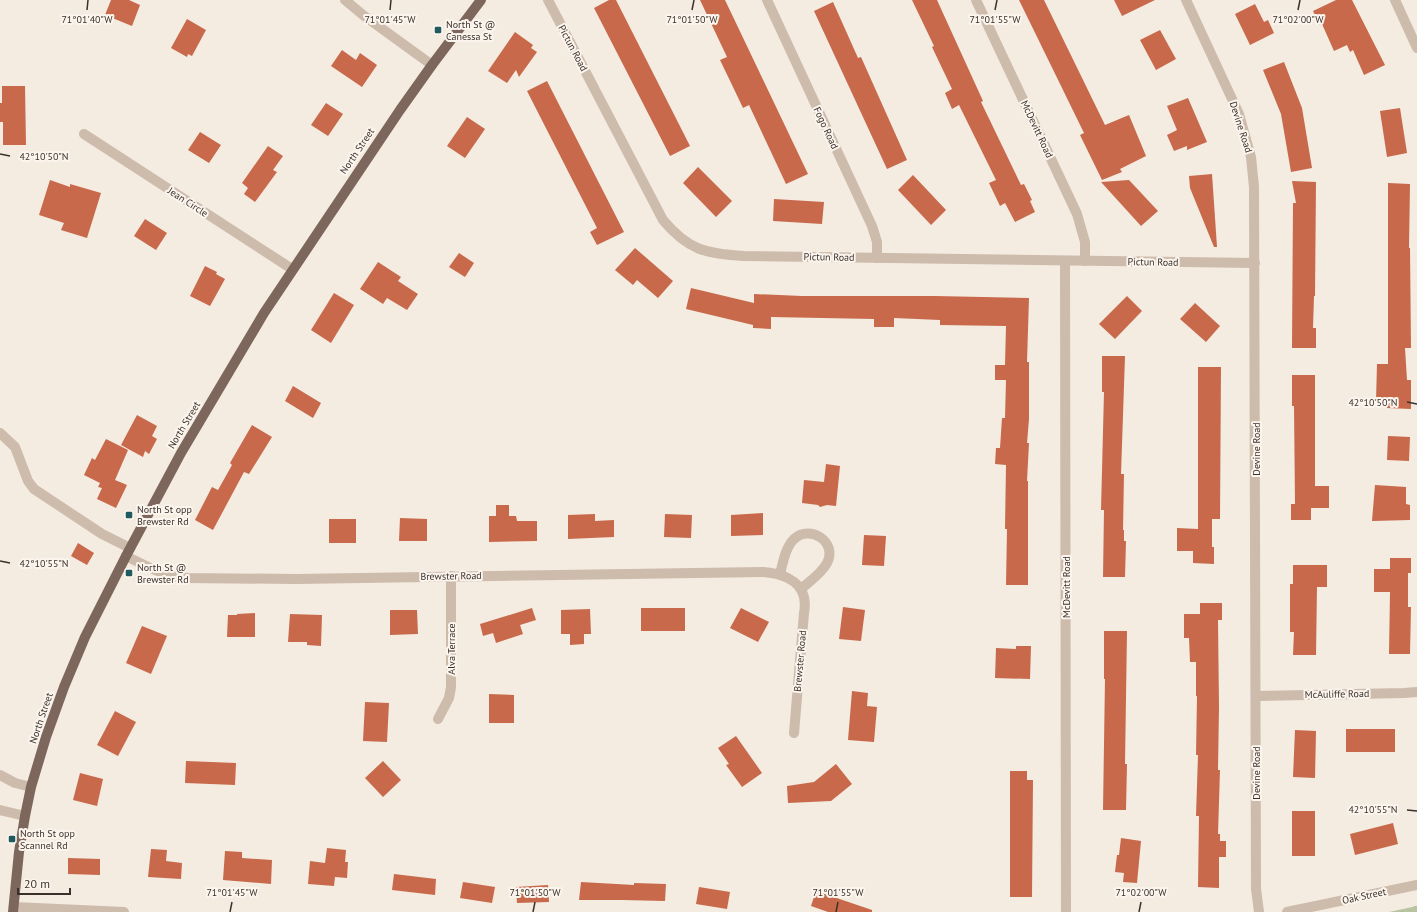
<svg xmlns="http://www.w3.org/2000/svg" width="1417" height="912" font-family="'PT Sans',sans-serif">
  <defs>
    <pattern id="forest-firs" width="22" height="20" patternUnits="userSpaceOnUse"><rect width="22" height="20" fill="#b8c4a0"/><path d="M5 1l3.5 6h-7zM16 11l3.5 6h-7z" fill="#97a083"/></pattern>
  </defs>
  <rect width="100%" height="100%" fill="#f4ebe1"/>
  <polygon fill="url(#forest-firs)" points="1417,906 1417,912 1389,912"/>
  <g fill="#c8694b">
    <polygon points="111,0 129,0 140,5 132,26 105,15"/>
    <polygon points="609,0 616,0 690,146 670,156 594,8"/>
    <polygon points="700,0 725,0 808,174 786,184 749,105 743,108 733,87 720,60 727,57"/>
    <polygon points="912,0 937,0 983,101 981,102 1021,185 1024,184 1032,200 1030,201 1035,212 1015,222 1005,203 1000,206 989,183 996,180 959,105 952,109 945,93 952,89 932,47 934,46"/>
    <polygon points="1019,0 1044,0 1105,125 1129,115 1146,156 1120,169 1122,172 1102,180 1080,135 1084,133"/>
    <polygon points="1114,0 1155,0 1122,16"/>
    <polygon points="1336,0 1352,0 1385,65 1364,75 1353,50 1350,52 1347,45 1334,51 1322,24 1320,25 1313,11"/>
    <polygon points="833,2 858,58 861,57 907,160 887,169 814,11"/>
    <polygon points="1255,4 1264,22 1268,20 1274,33 1250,45 1235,14"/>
    <polygon points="187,19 206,30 192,56 188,54 187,57 171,48"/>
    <polygon points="1160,30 1176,59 1156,70 1140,40"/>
    <polygon points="515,32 533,45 531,48 537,52 519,77 516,70 507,83 488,71"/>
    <polygon points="342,50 356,60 360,53 377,65 362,87 331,66"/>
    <polygon points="1284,62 1302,108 1312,168 1291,172 1281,114 1263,70"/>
    <polygon points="547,81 624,232 597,245 590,232 597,228 527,91"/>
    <polygon points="2,86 25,86 26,145 3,145 3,122 0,122 0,103 2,103"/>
    <polygon points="1188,98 1207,142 1187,150 1187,146 1174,151 1167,135 1177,130 1167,106"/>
    <polygon points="326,103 343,114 328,136 311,125"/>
    <polygon points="1400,108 1407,153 1387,157 1380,111"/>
    <polygon points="467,117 485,129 465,158 447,146"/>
    <polygon points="200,132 221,145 209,163 188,150"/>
    <polygon points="268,146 283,156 273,170 277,172 255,202 244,194 248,188 242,183"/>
    <polygon points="698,167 732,201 716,217 683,183"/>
    <polygon points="1212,174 1217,247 1214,247 1190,188 1189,176"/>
    <polygon points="913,175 946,210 931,225 898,190"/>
    <polygon points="50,180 70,187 70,184 101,193 87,238 61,230 64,223 39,215"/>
    <polygon points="1129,180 1158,211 1141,226 1101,182"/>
    <polygon points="1292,181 1316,182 1315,296 1314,296 1313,328 1316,328 1316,348 1292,348 1293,203 1296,203"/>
    <polygon points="1388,183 1410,184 1409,248 1410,248 1411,348 1405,348 1407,380 1411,380 1411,409 1387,408 1387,401 1376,401 1377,364 1388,364"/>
    <polygon points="774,199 824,202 822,224 773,221"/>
    <polygon points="145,219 167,233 156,250 134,236"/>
    <polygon points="635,248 673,281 658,298 637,280 633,285 615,270"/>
    <polygon points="459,253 474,263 465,277 449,267"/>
    <polygon points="378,262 401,277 398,281 418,294 407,310 387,298 383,304 360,289"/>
    <polygon points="205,266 217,272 216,274 225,279 210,306 190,296"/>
    <polygon points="691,288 754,303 754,294 802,296 935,296 1029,298 1027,362 1029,362 1029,419 1027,443 1029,443 1027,481 1028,481 1028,585 1006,585 1007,529 1005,529 1006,465 995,464 996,448 1000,448 1002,418 1005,418 1006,380 995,380 995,365 1005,365 1006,326 940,325 940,320 894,318 894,327 874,327 874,319 771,317 771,329 753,328 753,325 686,309"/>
    <polygon points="334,293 354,305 331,343 311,330"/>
    <polygon points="1127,296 1142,311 1115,339 1099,324"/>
    <polygon points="1195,303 1220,326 1206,342 1180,319"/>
    <polygon points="1102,356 1125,356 1121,474 1124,474 1123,530 1124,530 1124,541 1126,541 1125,577 1103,577 1104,510 1101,510 1104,392 1102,392"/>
    <polygon points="1198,367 1221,367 1220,519 1212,519 1212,547 1214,547 1214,564 1193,563 1193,551 1177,551 1177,528 1198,529"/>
    <polygon points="1292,375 1315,375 1315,486 1329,486 1329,508 1311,508 1311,520 1291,520 1291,504 1295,504 1294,406 1292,406"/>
    <polygon points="293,386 321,403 313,418 285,401"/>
    <polygon points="137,415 157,426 152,436 157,439 149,454 145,451 143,457 121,445"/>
    <polygon points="252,425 272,437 249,474 244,472 213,530 195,520 212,487 218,490 232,465 230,463"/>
    <polygon points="1388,436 1410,437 1409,461 1387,460"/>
    <polygon points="106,439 128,450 115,480 127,485 116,508 97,499 102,488 98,487 100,483 84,475 92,458 95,460"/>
    <polygon points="826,464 840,466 836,506 827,505 820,507 818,505 802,503 804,480 824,482"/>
    <polygon points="1375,485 1406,487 1406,504 1410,505 1410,520 1372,521"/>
    <polygon points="496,505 509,505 509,516 516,516 517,521 537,521 537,541 489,542 489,516 496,516"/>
    <polygon points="763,513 763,535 731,536 731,515"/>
    <polygon points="595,514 595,521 614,520 614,537 568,539 568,515"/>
    <polygon points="665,514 692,515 691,538 664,537"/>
    <polygon points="400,518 427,519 427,541 399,541"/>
    <rect x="329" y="519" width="27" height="24"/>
    <polygon points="864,535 886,536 884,566 862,565"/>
    <polygon points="78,543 94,553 87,565 71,556"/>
    <polygon points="1390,558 1411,558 1411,573 1408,573 1408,607 1411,607 1410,654 1389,654 1390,592 1374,592 1374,569 1390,569"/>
    <polygon points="1293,565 1327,565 1327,587 1317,587 1316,655 1293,655 1294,632 1290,632 1290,584 1293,584"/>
    <polygon points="1200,603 1222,603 1222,620 1218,620 1219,707 1218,770 1220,770 1218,834 1220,834 1220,841 1226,841 1226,857 1219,857 1219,888 1198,887 1199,816 1196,816 1198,755 1196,755 1197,696 1196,696 1196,662 1190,662 1189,638 1184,638 1184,614 1200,614"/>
    <polygon points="843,607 865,610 861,641 839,639"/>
    <polygon points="532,608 536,620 520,625 523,634 496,643 493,633 483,636 480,624"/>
    <rect x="641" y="608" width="44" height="23"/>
    <polygon points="741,608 769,622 758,642 730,628"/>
    <polygon points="590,609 591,634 584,634 584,644 570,645 570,634 561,634 561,610"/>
    <polygon points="390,610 417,610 418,634 390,635"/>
    <polygon points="255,613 255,637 227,637 228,615 237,615 237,614"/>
    <polygon points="290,614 322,615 321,646 307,645 307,642 288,642"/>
    <polygon points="142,626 167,636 151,674 126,663"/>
    <polygon points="1104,631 1127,631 1125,764 1127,764 1126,810 1103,810 1105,679 1104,679"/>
    <polygon points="1016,646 1031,646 1030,679 995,678 996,648 1016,649"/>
    <polygon points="852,691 868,693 867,706 877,707 874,742 848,740"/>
    <polygon points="489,694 514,695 514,723 489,723"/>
    <polygon points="365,702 389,703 387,742 363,741"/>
    <polygon points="115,711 136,722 118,756 97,745"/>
    <rect x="1346" y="729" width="49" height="23"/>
    <polygon points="1295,730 1316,731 1315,778 1293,777"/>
    <polygon points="736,736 762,773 742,787 726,765 729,764 718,748"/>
    <polygon points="186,761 236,763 235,785 185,783"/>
    <polygon points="383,761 401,780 383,797 365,778"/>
    <polygon points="836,764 852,784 831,801 788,803 787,786 814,782"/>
    <polygon points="1010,771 1027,771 1027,780 1033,780 1032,897 1010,897"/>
    <polygon points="80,773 103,779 97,806 73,800"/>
    <rect x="1292" y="811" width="23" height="45"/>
    <polygon points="1393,823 1398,844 1355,855 1350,834"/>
    <polygon points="1121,838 1141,841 1137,883 1123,882 1124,873 1115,872 1117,855 1119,855"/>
    <polygon points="327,848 346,850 345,862 348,862 347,878 335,877 334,886 308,884 310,861 325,863"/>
    <polygon points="151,849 167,850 166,861 182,863 181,879 148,877"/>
    <polygon points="225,851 242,852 242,858 272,860 271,884 223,880"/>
    <polygon points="68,858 100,859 100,875 68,874"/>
    <polygon points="394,874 436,879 435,895 392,890"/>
    <polygon points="463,882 495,887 492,903 460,898"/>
    <polygon points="581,882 634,885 634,883 666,884 665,901 622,900 579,900"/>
    <polygon points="548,885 549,902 517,903 516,887"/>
    <polygon points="699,887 730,892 727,909 696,904"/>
    <polygon points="816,891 872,910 872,912 828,912 811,906"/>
  </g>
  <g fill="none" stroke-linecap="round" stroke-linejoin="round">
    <g stroke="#cdbbac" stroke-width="10">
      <polyline points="345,0 363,15 432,65"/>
      <path d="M548 0 663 220C688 250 706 254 744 256L1255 263"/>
      <polyline points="767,0 872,226 877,242 877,258"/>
      <polyline points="976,0 1077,214 1085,242 1085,261"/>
      <polyline points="1186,0 1239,114 1251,157 1254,187 1256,889 1259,912"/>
      <polyline points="1395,0 1417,48"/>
      <polyline points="84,134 292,269"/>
      <polyline points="1065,261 1066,912"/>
      <polyline points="0,433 15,447 28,481 34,489 102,534 130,548"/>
      <path d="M126 556C146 566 164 576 187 578L296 579 763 572C779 573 800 579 804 597 805 602 805 608 804 613L794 733"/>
      <path d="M780 574C783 563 785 548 794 539 810 524 838 542 827 563 822 573 810 581 801 589"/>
      <polyline points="1256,696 1404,693 1417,692"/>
      <polyline points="438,719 449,698 451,687 451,576"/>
      <polyline points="0,775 15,783 31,787"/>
      <polyline points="0,810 25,816"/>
      <polyline points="14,907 124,912"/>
      <polyline points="1287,912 1417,885"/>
    </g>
    <polyline stroke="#7d675c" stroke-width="10" points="13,912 19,852 25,816 31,787 46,737 64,687 85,637 126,556 181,453 264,313 400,110 432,65 481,0"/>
  </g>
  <path fill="none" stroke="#3b302b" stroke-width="1.5" d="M87 10 88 0M390 10 391 0M692 10 694 0M995 10 997 0M1298 10 1300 0M0 154 10 156M1407 402 1417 404M0 561 10 563M1407 810 1417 811M230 912 232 902M533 912 535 902M836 912 838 902M1139 912 1141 902"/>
  <g fill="#1f5a5e" stroke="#fbf5ee" stroke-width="1.5">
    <rect x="434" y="26" width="8" height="8" rx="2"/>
    <rect x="125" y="511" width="8" height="8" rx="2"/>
    <rect x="125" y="569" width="8" height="8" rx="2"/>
    <rect x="8" y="835" width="8" height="8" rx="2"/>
  </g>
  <g text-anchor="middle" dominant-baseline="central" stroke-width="4" stroke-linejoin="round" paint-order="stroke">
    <g font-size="10" fill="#3b302b" stroke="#fbf5ee" text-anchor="start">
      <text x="446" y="24">North St @<tspan x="446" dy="12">Canessa St</tspan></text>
      <text x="137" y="509">North St opp<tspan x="137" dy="12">Brewster Rd</tspan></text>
      <text x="137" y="567">North St @<tspan x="137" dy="12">Brewster Rd</tspan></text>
      <text x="20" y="833">North St opp<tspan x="20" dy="12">Scannel Rd</tspan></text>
    </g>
    <g font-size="10" fill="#3b302b" stroke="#fbf5ee">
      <text transform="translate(573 48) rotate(62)">Pictun Road</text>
      <text transform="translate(1241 127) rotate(72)">Devine Road</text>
      <text transform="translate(826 128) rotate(65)">Fogo Road</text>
      <text transform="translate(1037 129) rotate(65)">McDevitt Road</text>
      <text transform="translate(357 151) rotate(-56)">North Street</text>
      <text transform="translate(188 202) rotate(33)">Jean Circle</text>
      <text transform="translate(829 257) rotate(1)">Pictun Road</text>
      <text transform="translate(1153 262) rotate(1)">Pictun Road</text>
      <text transform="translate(184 425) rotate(-59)">North Street</text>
      <text transform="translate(1256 449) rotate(-90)">Devine Road</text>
      <text transform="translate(451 576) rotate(-1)">Brewster Road</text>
      <text transform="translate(1066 587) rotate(-90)">McDevitt Road</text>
      <text transform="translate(451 649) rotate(-90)">Alva Terrace</text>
      <text transform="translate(800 661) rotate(-85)">Brewster Road</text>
      <text transform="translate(1337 694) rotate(-1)">McAuliffe Road</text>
      <text transform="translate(41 718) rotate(-71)">North Street</text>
      <text transform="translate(1256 773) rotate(-90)">Devine Road</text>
      <text transform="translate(1364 896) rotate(-12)">Oak Street</text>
    </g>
  </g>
  <g font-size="10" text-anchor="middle" fill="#3b302b" stroke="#fbf5ee" stroke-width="4" stroke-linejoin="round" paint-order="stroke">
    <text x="87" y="23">71°01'40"W</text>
    <text x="692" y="23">71°01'50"W</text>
    <text x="1298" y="23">71°02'00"W</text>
    <text x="390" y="23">71°01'45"W</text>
    <text x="995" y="23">71°01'55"W</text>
    <text x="44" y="160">42°10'50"N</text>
    <text x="1373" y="406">42°10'50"N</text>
    <text x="44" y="567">42°10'55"N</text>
    <text x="1373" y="813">42°10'55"N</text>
    <text x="232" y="896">71°01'45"W</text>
    <text x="535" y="896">71°01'50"W</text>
    <text x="838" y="896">71°01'55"W</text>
    <text x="1141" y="896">71°02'00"W</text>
  </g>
  <path d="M18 888v6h52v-6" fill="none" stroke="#3b302b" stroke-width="2"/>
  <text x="24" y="888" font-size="12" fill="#3b302b" stroke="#fbf5ee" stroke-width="3" paint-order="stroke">20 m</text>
</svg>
